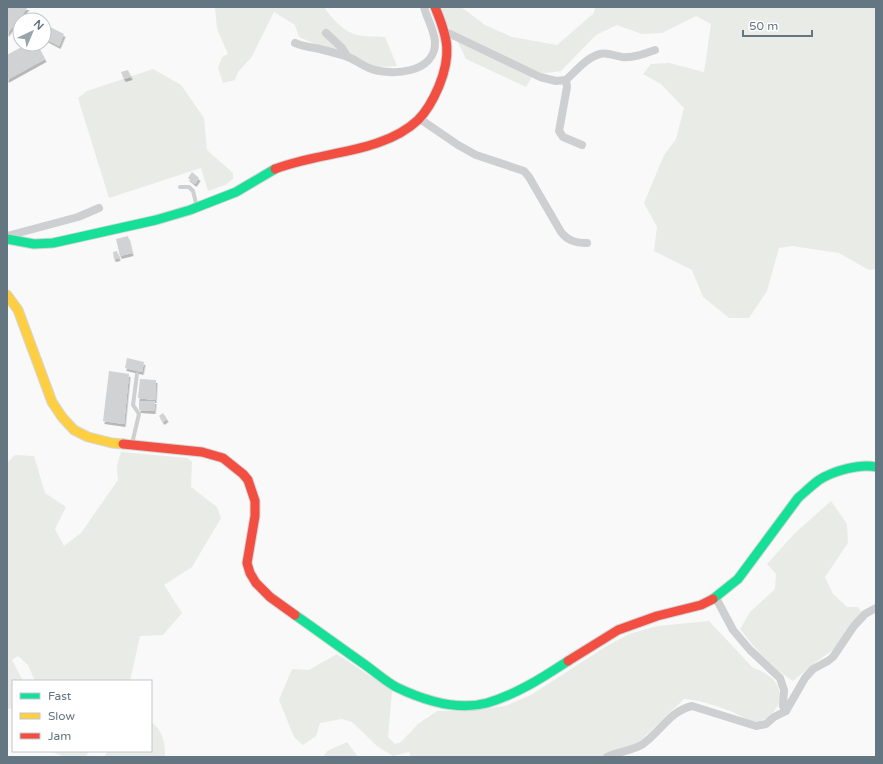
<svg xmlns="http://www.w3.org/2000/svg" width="883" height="764" font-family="'Varela Round',sans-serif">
  <defs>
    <filter id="shadow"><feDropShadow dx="1.5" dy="3" stdDeviation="0" flood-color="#0004"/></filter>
  </defs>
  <rect width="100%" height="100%" fill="#f9f9f9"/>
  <g fill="#e8ebe6">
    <path d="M215 7H324C332 19 343 31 357 35 365 37 376 36 385 37L397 66 378 67 343 56 299 37 295 25 274 12 251 58 238 72 235 80 223 83 218 68 222 57 228 54 217 29Z"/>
    <polygon points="437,7 461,7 485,25 512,37 557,45 594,13 595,7 876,7 876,269 869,270 839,253 792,246 779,248 767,291 749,318 729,318 703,297 692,270 654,251 657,227 644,203 664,155 676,139 684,108 661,84 643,74 651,64 669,63 704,72 711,24 696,16 662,33 642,34 617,25 596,35 561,71 533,75 526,87 466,59 454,34 438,12"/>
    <polygon points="153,69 181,85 204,118 207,150 233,173 233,179 225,185 208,191 201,168 109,198 78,98 87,91"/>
    <polygon points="121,452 187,458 192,462 191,487 217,507 221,518 192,567 164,585 182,613 163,635 140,636 130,681 35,681 28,665 18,656 12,660 23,681 13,681 13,710 7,708 7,463 15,455 34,456 45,493 66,507 55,529 64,546 81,533 118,480 117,466"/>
    <path d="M831 501 847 524 848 543 825 577 833 594 847 607H858L863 614 837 647 813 664 793 681C772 668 755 649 740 629L750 612 775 589 776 574 767 564 794 534Z"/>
    <path d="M709 621 753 668C761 670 772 676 776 683 780 690 782 700 777 707 772 715 764 723 752 721 747 720 741 716 735 713 720 707 701 700 684 699L639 742 603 757H411L409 752 393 756 377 746 352 722 342 719 320 723 316 736 303 745 294 737 279 700 292 669 309 670 337 654 392 691 388 737 395 744 401 742 418 724 437 711H468L505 706 531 695 605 647 629 634 658 626Z"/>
    <path d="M151 722C163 730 165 743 165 757H104L108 751H151Z"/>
    <polygon points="347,742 358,757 323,757 327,751"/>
    <polygon points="49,751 90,751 85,757 66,757"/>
  </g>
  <g fill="#d0d2d3" filter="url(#shadow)">
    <polygon points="7,7 28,7 7,34"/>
    <polygon points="50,27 64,34 59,46 44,38"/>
    <polygon points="27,44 37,44 45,59 7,80 7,55"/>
    <polygon points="128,70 131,77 124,79 121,72"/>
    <polygon points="192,172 199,178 195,184 188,178"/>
    <polygon points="128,236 132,253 120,256 116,239"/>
    <polygon points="117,251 119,258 114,259 113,252"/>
    <polygon points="127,358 144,362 142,372 125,368"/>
    <polygon points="109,371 129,374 124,424 103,421"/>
    <polygon points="140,379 156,380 155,400 138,398"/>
    <polygon points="139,401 155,401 154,411 139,410"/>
    <polygon points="163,413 167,419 163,422 159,416"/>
  </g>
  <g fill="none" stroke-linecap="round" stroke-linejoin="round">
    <defs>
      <g id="fast">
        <polyline points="7,239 34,244 53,243 156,220 190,210 236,192 275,169"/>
        <path d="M713 599 738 579 798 498C805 492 812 485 819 480 833 471 861 463 876 467"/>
        <path d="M295 615C318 631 341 648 364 664 374 671 385 681 396 687 423 700 458 711 487 703 517 694 542 678 568 661"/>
      </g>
      <polyline id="slow" points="7,295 18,310 52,402 62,417 74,430 88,437 112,443 123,444"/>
      <g id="jam">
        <path d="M275 169C320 151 382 154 418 120 427 111 434 98 439 86 452 54 448 38 435 7"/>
        <polyline points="123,444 202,452 223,458 243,474 248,480 255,501 255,516 247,563 250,573 256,583 270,597 295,615"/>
        <polyline points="568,661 618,630 657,616 701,605 713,599"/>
      </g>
    </defs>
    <use href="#fast" stroke="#d5d6d7" stroke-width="11"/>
    <use href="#slow" stroke="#d5d6d7" stroke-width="11"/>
    <use href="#jam" stroke="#d5d6d7" stroke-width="11"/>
    <g stroke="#cecfd0" stroke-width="4">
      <polyline points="180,187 189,187 193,191 197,207"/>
      <polyline points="132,444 139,414 133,405 137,374"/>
    </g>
    <g stroke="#cecfd0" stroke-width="8">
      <path d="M444 31 540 77 556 81 566 80C576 71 587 57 600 54 607 52 615 56 622 57 633 58 644 54 655 50"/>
      <polyline points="326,33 342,48 347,56"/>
      <path d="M295 43C302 46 308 47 315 48 325 50 335 53 345 56 353 58 361 65 369 68 391 77 436 73 435 42 434 29 427 19 424 7"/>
      <polyline points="566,80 567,87 559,131 563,137 582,145"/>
      <path d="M420 119 458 145 476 155 524 171 529 177 561 232C568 241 576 243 587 243"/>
      <polyline points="7,236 78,217 99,208"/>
      <polyline points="716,598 733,630 750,650 780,678 784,690 783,706 786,711"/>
      <path d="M607 757C618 751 633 751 643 744 661 731 670 711 692 706L756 726 766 724 774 717 786 711 805 678 813 669 828 661 833 657 854 626 865 614 876 608"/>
    </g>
    <use href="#fast" stroke="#16e098" stroke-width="9"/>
    <use href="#slow" stroke="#ffcf43" stroke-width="9"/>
    <use href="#jam" stroke="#f24e42" stroke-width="9"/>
  </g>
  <rect width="883" height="764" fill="none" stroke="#657683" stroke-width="16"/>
  <rect x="12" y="680" width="140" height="72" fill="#ffffff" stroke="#c1c8cd"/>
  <rect x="20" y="693" width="20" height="6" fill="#16e098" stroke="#c1c8cd"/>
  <text x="48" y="700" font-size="12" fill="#657683">Fast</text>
  <rect x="20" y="713" width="20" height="6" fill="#ffcf43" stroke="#c1c8cd"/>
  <text x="48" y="720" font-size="12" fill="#657683">Slow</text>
  <rect x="20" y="733" width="20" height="6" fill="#f24e42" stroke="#c1c8cd"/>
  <text x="48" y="740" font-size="12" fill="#657683">Jam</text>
  <g transform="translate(32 32) rotate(44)"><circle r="19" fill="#ffffff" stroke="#c1c8cd"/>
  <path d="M0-3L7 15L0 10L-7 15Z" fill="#99a4ac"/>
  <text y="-6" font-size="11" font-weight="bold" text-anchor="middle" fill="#657683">N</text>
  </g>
  <path d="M743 30v6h69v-6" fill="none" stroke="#657683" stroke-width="2"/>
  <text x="749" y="30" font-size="12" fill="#657683" stroke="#ffffff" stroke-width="3" paint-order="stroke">50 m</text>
</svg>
